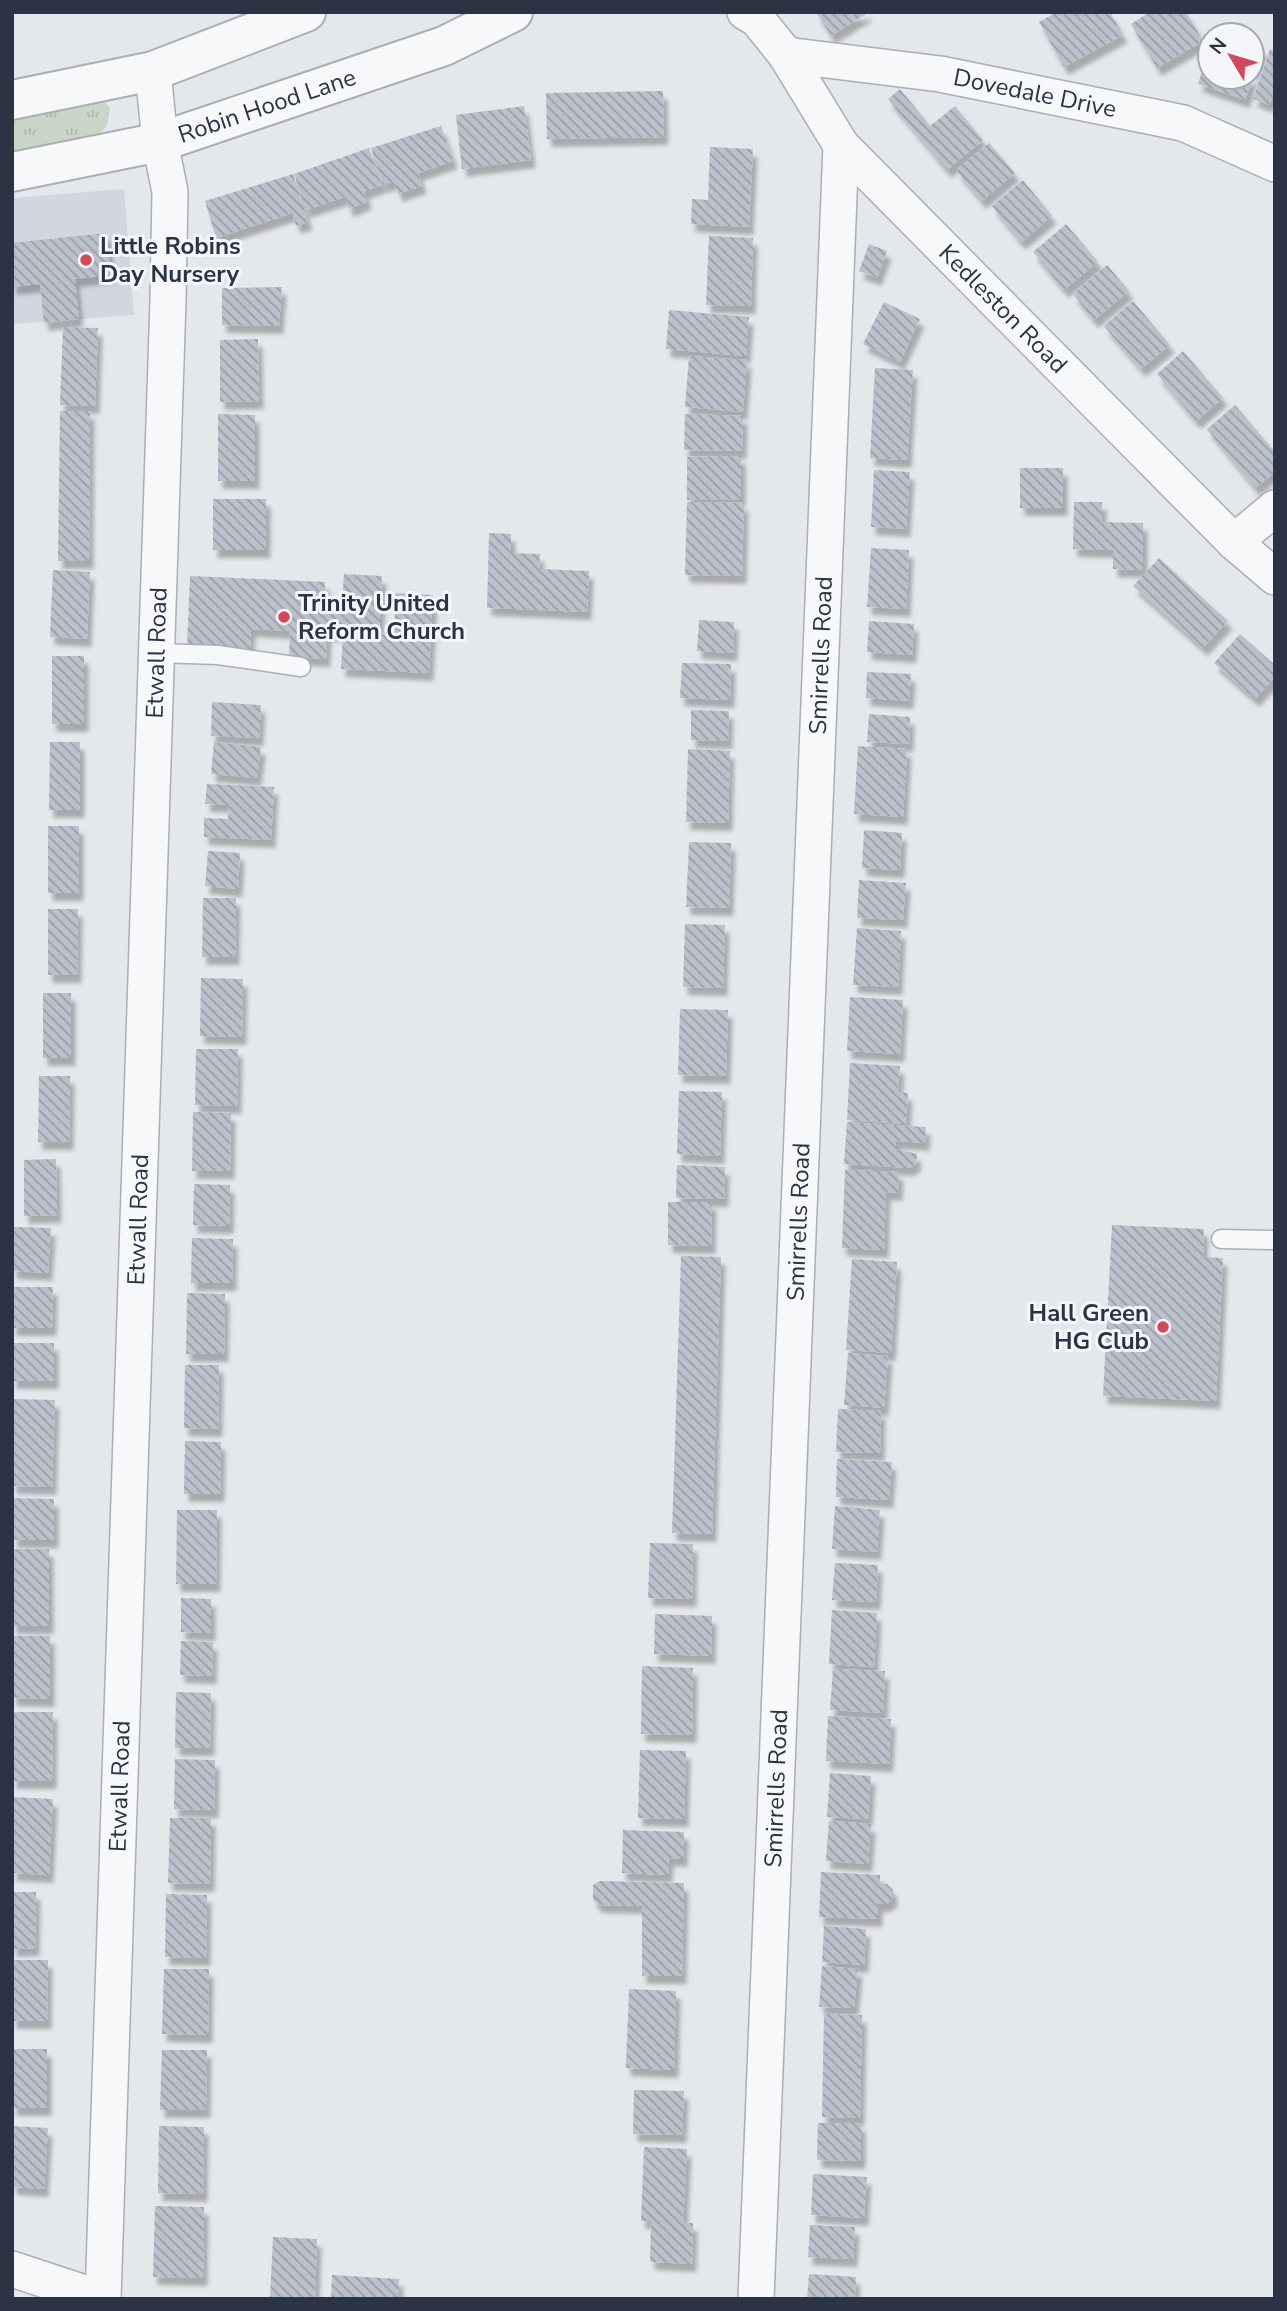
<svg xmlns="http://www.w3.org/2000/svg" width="1287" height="2311" font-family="'Nunito Sans',sans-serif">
  <defs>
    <pattern id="grass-tufts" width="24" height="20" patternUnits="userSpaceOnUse" patternTransform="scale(1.75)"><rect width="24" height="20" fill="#c9d6c5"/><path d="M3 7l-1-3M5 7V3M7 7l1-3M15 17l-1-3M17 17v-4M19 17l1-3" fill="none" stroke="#adb8ab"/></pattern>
    <pattern id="building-back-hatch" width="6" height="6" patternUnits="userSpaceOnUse" patternTransform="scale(1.75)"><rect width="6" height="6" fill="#bbc0ca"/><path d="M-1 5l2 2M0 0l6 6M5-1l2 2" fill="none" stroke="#989da6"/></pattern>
    <filter id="shadow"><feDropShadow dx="4.5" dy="8" stdDeviation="2" flood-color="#0004"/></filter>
  </defs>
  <rect width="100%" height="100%" fill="#e4e7ec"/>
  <polygon fill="#d2d6de" points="124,189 134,315 12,324 12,198"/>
  <polygon fill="url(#grass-tufts)" points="100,97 110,108 107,126 92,141 12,155 12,113"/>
  <g fill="url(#building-back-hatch)" filter="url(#shadow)">
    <polygon points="816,12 869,12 831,36"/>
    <polygon points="1057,12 1110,12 1123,35 1064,67 1039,22"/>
    <polygon points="1150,12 1186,12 1203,41 1157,68 1131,24"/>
    <polygon points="1252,44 1263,48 1245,100 1198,84 1209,49 1210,77 1252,77"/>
    <polygon points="1270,49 1275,51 1275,92 1269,105 1253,99"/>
    <polygon points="900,89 930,126 955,106 983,140 947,170 888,99"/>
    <polygon points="663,91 664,137 547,139 546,93"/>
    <polygon points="524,106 531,160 462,169 456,115"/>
    <polygon points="441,126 453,161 418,173 422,186 398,194 394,181 383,185 371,148"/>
    <polygon points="989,143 1015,173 982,201 956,170"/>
    <polygon points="710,147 753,149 749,227 691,224 692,199 708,200"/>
    <polygon points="369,148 382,185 364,191 367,202 349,209 345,197 306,210 294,174"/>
    <polygon points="293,174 308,222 296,226 293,213 216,238 205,201"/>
    <polygon points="1023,180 1052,216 1021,242 992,206"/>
    <polygon points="1066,224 1098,262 1064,290 1033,252"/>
    <polygon points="106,233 111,275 75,279 79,319 44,323 40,284 12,287 12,243"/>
    <polygon points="709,236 753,238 751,306 706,305"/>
    <polygon points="869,244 887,251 877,278 859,271"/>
    <polygon points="1107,265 1129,291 1094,320 1073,294"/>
    <polygon points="282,287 279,326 222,325 222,288"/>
    <polygon points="1133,301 1170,345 1141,369 1104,326"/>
    <polygon points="884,302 920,319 900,362 863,344"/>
    <polygon points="669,310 749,317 746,356 666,349"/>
    <polygon points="63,327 98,328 95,406 60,405"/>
    <polygon points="258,339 259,401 220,402 220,340"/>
    <polygon points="1183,351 1223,398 1196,421 1157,374"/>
    <polygon points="689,356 747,360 743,412 685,407"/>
    <polygon points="875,368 913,370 907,460 870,458"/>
    <polygon points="1235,405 1275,452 1275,472 1255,488 1207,429"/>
    <polygon points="60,411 90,411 89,561 58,561"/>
    <polygon points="218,414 255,415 255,481 218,481"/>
    <polygon points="685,414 743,416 742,451 684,450"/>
    <polygon points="741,456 741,499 687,500 687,457"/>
    <rect x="1020" y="468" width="43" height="40"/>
    <polygon points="874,470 910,472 906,529 871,527"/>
    <rect x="213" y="499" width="53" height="51"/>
    <polygon points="687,502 744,503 742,576 685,575"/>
    <polygon points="1074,502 1102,502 1102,522 1143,523 1143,570 1113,569 1113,550 1073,549"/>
    <polygon points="489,533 511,534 511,553 540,554 539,569 589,571 587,612 487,608"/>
    <polygon points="871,548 909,550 906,609 867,607"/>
    <polygon points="1159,558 1228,621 1203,648 1133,586"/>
    <polygon points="53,570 90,572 87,639 50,637"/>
    <polygon points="344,574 382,576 379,635 394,635 396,593 433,595 429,673 341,669 343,634 327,633 326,659 289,657 290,631 251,629 250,650 187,648 190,576 325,582 324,604 342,604"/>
    <polygon points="699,620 734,622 733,653 697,651"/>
    <polygon points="869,621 914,624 912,655 867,652"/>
    <polygon points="1240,634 1275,665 1275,677 1255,699 1214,663"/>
    <rect x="52" y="656" width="32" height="68"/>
    <polygon points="682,663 731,664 730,700 680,698"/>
    <polygon points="867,672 911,674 909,701 866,698"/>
    <polygon points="212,702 261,705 259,738 211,736"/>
    <polygon points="691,710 729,711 728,741 691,740"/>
    <polygon points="869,714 910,717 909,744 867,742"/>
    <polygon points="50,742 80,742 80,810 49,810"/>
    <polygon points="214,742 261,747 257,778 211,774"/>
    <polygon points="858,746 907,749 903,817 854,814"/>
    <polygon points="688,749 730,751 728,823 686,822"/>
    <polygon points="207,784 274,787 271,840 204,837 204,818 228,819 229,805 205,804"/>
    <rect x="48" y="826" width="31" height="67"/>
    <polygon points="864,830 902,833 900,870 862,868"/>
    <polygon points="689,842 731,843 729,908 686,907"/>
    <polygon points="208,851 240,853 238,889 205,886"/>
    <polygon points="859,880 906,883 903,920 857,918"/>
    <polygon points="203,898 236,898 235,957 202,957"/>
    <polygon points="48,909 78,909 77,975 48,975"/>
    <polygon points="685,924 725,925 723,988 683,987"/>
    <polygon points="857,928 901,931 898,987 853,985"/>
    <polygon points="201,978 243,979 242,1037 200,1036"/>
    <rect x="43" y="993" width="28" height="65"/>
    <polygon points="850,997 903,1000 900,1054 847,1051"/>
    <polygon points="680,1009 728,1010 726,1076 678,1075"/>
    <polygon points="196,1049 238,1049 237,1106 195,1105"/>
    <polygon points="850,1063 900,1066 898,1092 908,1093 906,1124 847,1120"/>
    <polygon points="39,1076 70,1076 69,1142 38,1142"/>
    <polygon points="679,1091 722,1092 720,1156 677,1154"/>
    <polygon points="193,1112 231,1113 230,1171 192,1171"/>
    <polygon points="847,1122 926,1127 925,1143 896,1141 896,1149 917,1154 916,1164 909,1168 844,1164"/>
    <polygon points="56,1159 57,1215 24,1216 24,1160"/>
    <polygon points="677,1165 725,1167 724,1199 676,1198"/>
    <polygon points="845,1170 899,1172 898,1193 886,1192 884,1250 842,1248"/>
    <polygon points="194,1184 230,1185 229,1226 193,1225"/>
    <polygon points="668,1202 712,1202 711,1246 668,1245"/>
    <polygon points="1112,1225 1204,1229 1203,1257 1223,1258 1216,1401 1103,1396"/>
    <polygon points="14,1227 51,1228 48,1273 12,1271"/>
    <polygon points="192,1238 233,1239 232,1283 191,1283"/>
    <polygon points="681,1256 721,1257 712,1534 672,1533"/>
    <polygon points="852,1259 897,1262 891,1353 846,1350"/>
    <polygon points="12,1287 53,1287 52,1328 12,1328"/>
    <polygon points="187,1293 225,1294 224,1354 186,1354"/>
    <rect x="12" y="1343" width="42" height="38"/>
    <polygon points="848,1353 888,1356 884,1408 844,1405"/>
    <polygon points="185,1365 219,1365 218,1429 184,1428"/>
    <polygon points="12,1399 55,1400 52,1487 12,1486"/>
    <polygon points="838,1409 881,1411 880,1453 836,1452"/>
    <polygon points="185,1441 221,1442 220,1494 184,1494"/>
    <polygon points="837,1459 892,1462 889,1500 836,1497"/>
    <polygon points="13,1498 54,1499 54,1540 13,1540"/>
    <polygon points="835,1506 880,1510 877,1552 832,1549"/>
    <polygon points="177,1510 217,1510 216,1584 176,1584"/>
    <polygon points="650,1543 693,1544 692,1599 648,1598"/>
    <rect x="12" y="1549" width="37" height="77"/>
    <polygon points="835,1563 878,1565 876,1602 832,1600"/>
    <polygon points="181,1598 211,1599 211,1633 181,1632"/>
    <polygon points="832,1610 877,1613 874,1667 829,1664"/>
    <polygon points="655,1614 712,1616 711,1656 654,1654"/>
    <polygon points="12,1636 50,1636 50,1699 12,1698"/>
    <polygon points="181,1641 213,1642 212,1676 180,1675"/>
    <polygon points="642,1666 693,1668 692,1735 641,1734"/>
    <polygon points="833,1669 885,1671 883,1713 830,1710"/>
    <polygon points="176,1692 211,1693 210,1748 175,1748"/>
    <polygon points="13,1712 53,1712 52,1781 12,1781"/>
    <polygon points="828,1716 891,1719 889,1764 826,1761"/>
    <polygon points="640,1750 686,1751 684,1819 638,1818"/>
    <polygon points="175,1759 215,1760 214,1810 174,1809"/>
    <polygon points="830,1773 871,1776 868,1819 827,1817"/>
    <polygon points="12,1797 53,1799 49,1875 12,1873"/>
    <polygon points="170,1818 211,1818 210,1884 168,1883"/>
    <polygon points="829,1821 871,1824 868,1864 826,1861"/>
    <polygon points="623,1830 684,1832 683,1859 669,1858 668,1875 622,1873"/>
    <polygon points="821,1872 880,1875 880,1884 887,1884 893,1890 893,1899 886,1904 878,1904 878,1919 819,1917"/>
    <polygon points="600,1881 684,1883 682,1976 642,1976 642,1906 599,1905 593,1900 593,1885"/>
    <polygon points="12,1892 36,1892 35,1948 12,1949"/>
    <polygon points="166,1894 207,1895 206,1958 165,1957"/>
    <polygon points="824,1926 866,1929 864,1965 822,1962"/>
    <polygon points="12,1960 48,1960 47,2021 12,2021"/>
    <polygon points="822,1966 858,1969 854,2008 819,2007"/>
    <polygon points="164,1969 209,1969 208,2035 162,2034"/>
    <polygon points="629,1989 676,1991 674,2070 626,2068"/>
    <polygon points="824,2014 862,2015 860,2118 822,2117"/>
    <rect x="12" y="2049" width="35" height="59"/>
    <polygon points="162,2050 207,2050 206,2110 160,2110"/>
    <polygon points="634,2090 684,2091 682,2135 633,2134"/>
    <polygon points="818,2123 861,2123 861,2161 817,2160"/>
    <polygon points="12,2126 48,2128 44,2189 12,2187"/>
    <polygon points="159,2126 204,2127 203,2194 158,2193"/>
    <polygon points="644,2147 687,2149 683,2223 693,2223 692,2264 650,2262 651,2221 641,2221"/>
    <polygon points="813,2174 867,2177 864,2218 811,2215"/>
    <polygon points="155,2206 204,2207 203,2278 153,2277"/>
    <polygon points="810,2225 855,2227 853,2259 808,2257"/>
    <polygon points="273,2237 317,2239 315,2299 270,2299"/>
    <polygon points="809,2274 856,2277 855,2299 807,2299"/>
    <polygon points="332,2275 399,2279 398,2299 331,2299"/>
  </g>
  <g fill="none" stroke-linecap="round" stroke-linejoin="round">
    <defs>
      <g id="service">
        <polyline points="157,653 218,655 301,667"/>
        <polyline points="1221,1239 1275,1240"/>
      </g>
      <g id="minor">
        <path id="s1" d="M745 12 757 19 786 55 841 145 1234 542 1275 577"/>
        <path id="s2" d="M786 55 940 74 1183 123 1275 164"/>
        <polyline points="1234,542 1275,508"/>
        <polyline points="12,2269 103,2299"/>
        <path id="s3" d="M103 2299 168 300 170 192 160 142 153 71"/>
        <path id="s4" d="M756 2299 841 145"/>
      </g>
      <g id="tertiary">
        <polyline points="12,100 153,71 306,12"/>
        <path id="s5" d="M12 172 160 142 444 46 513 12"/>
      </g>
    </defs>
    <use href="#service" stroke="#a9aeb7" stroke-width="21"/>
    <use href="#minor" stroke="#a9aeb7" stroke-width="38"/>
    <use href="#tertiary" stroke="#a9aeb7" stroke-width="42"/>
    <use href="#service" stroke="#f7f8fa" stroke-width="18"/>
    <use href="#minor" stroke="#f7f8fa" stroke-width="35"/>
    <use href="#tertiary" stroke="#f7f8fa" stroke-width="38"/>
  </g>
  <g fill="#d1495b" stroke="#f4f6f9" stroke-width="2.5">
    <circle cx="86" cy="260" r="7"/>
    <circle cx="284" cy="617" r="7"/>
    <circle cx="1163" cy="1327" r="7"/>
  </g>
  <g text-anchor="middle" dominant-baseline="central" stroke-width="6" stroke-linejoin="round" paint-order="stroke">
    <g font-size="24" fill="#2b3445" stroke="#f4f6f9">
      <text stroke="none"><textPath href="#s2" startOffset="252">Dovedale Drive</textPath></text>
      <text stroke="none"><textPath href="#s5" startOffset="264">Robin Hood Lane</textPath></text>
      <text stroke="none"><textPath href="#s1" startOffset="396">Kedleston Road</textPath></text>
      <text stroke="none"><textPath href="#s3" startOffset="1647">Etwall Road</textPath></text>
      <text stroke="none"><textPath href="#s4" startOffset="1645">Smirrells Road</textPath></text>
      <text stroke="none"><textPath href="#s3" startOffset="1080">Etwall Road</textPath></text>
      <text stroke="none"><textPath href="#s4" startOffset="1078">Smirrells Road</textPath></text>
      <text stroke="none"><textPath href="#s3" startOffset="513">Etwall Road</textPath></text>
      <text stroke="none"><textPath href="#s4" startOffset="511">Smirrells Road</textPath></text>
    </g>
    <g font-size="24" font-weight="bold" fill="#2b3445" stroke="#f4f6f9" text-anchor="start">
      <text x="100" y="246">Little Robins<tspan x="100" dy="28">Day Nursery</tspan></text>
      <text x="298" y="603">Trinity United<tspan x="298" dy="28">Reform Church</tspan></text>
      <text x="1149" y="1313" text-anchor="end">Hall Green<tspan x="1149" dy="28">HG Club</tspan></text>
    </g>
  </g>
  <rect width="1287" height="2311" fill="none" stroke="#2b3445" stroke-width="28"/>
  <g transform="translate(1231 56) rotate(308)"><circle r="33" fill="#f4f6f9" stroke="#a4a8b1" stroke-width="2"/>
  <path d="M0-5L12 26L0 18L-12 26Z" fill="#d1495b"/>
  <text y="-10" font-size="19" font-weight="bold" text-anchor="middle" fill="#2b3445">N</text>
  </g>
</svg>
